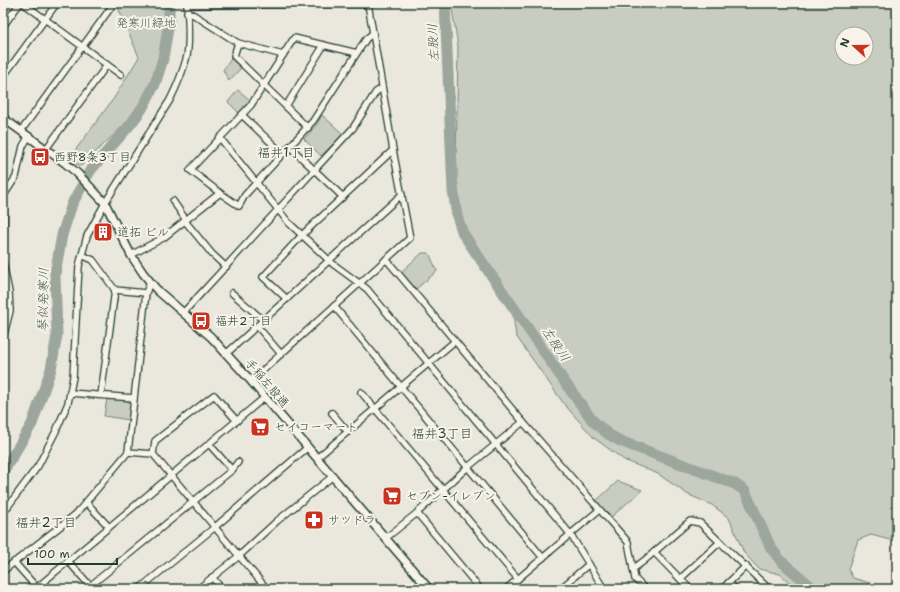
<svg xmlns="http://www.w3.org/2000/svg" width="900" height="592" font-family="'Shantell Sans','Klee One',sans-serif">
  <rect width="100%" height="100%" fill="#eae8dd"/>
  <filter id="ink" filterUnits="userSpaceOnUse"><feTurbulence type="fractalNoise" baseFrequency=".025" numOctaves="2"/><feDisplacementMap in="SourceGraphic" scale="8" xChannelSelector="R" yChannelSelector="G"/><feConvolveMatrix kernelMatrix="1 2 1 2 8 2 1 2 1" color-interpolation-filters="sRGB"/></filter>
  <g filter="url(#ink)">
    <g fill="#c8ccc1" stroke="#74847a" fill-rule="evenodd">
      <polygon points="116,3 165,3 167,20 152,85 125,124 81,166 68,160 114,98 139,57"/>
      <path d="M451 3H897V542L871 535 858 540 848 569 853 578 890 589H797L780 574 759 569 744 553 729 518 712 505 687 494 658 474 624 460 594 438 564 404 516 336 510 295 462 223 456 171 458 46ZM842 34H866V58H842Z"/>
      <polygon points="231,59 241,68 229,81 223,70"/>
      <polygon points="238,90 250,100 239,113 228,102"/>
      <polygon points="322,115 343,134 321,156 304,139 317,124"/>
      <polygon points="422,253 429,253 437,271 416,289 401,272"/>
      <polygon points="107,399 129,401 131,404 129,420 104,416"/>
      <polygon points="618,481 642,490 610,518 595,502"/>
    </g>
    <g fill="none" stroke-linecap="round" stroke-linejoin="round">
      <g stroke="#9ca69c" stroke-width="11">
        <polyline points="445,3 453,191 457,216 463,234 566,384 593,421 608,434 620,441 735,484 745,491 771,548 781,561 814,589"/>
        <polyline points="3,472 32,424 51,369 57,335 55,274 62,235 72,204 90,171 130,125 142,109 155,84 163,59 169,22 169,3"/>
      </g>
      <defs>
        <g id="minor">
          <polyline points="23,3 121,75"/>
          <polyline points="187,5 368,4 393,150 410,238 251,381"/>
          <polyline points="187,12 194,15 238,43 283,55"/>
          <polyline points="3,26 20,3"/>
          <polyline points="238,43 234,56 308,128"/>
          <polyline points="357,53 294,38 251,105 190,170 220,193 239,206 245,195 313,121 366,39 373,33"/>
          <polyline points="3,77 57,3"/>
          <polyline points="286,106 324,45"/>
          <polyline points="242,115 283,154"/>
          <polyline points="21,131 112,6 110,3"/>
          <polyline points="220,138 289,223 333,264 367,289 571,535 604,589"/>
          <polyline points="290,147 343,197"/>
          <polyline points="46,149 107,65"/>
          <polyline points="173,201 186,220"/>
          <polyline points="185,221 212,254 226,267"/>
          <polyline points="3,252 4,195 16,177 23,146 29,136"/>
          <polyline points="82,255 93,260 115,290 146,293"/>
          <polyline points="131,255 163,238 220,193"/>
          <polyline points="386,259 523,422 628,542 635,579 645,589"/>
          <polyline points="3,263 9,292 10,311 3,338"/>
          <polyline points="232,293 263,320"/>
          <polyline points="287,299 263,277 302,235 393,150"/>
          <polyline points="334,306 543,558"/>
          <polyline points="183,313 353,128 376,92 382,88"/>
          <polyline points="257,326 281,354"/>
          <polyline points="226,354 399,197 402,195"/>
          <polyline points="361,392 518,579"/>
          <polyline points="70,393 134,398"/>
          <polyline points="101,395 115,290"/>
          <polyline points="332,413 348,432"/>
          <polyline points="209,444 232,470"/>
          <polyline points="128,452 153,454 267,589"/>
          <polyline points="153,454 155,441 214,395 237,421"/>
          <polyline points="318,457 455,341"/>
          <polyline points="86,502 109,527"/>
          <path d="M3 513 38 466 56 431 68 403 73 377 79 266 87 236 105 203 170 100C177 86 183 71 187 56 190 39 188 20 187 3"/>
          <polyline points="417,513 480,589"/>
          <polyline points="386,538 417,513 468,467 523,422"/>
          <polyline points="654,552 690,589"/>
          <polyline points="68,561 93,589"/>
          <polyline points="14,562 38,589"/>
          <polyline points="633,569 645,560 690,521 700,523 769,589"/>
          <polyline points="3,571 76,514 128,452 146,293 150,282"/>
          <polyline points="212,577 222,589"/>
          <polyline points="680,579 720,542"/>
          <polyline points="729,582 735,589"/>
          <polyline points="512,584 517,589"/>
          <polyline points="90,586 232,470 238,462"/>
          <polyline points="35,589 265,397"/>
          <polyline points="139,589 215,527 308,447"/>
          <polyline points="198,589 239,556 277,521 333,476"/>
          <polyline points="506,589 599,510"/>
          <polyline points="560,589 589,564"/>
          <polyline points="722,589 746,566"/>
        </g>
        <polyline id="major" points="3,118 65,163 77,173 105,203 131,255 143,273 157,290 211,337 251,381 429,589"/>
      </defs>
      <use href="#minor" stroke="#1f3d34" stroke-width="8"/>
      <use href="#major" stroke="#1f3d34" stroke-width="10"/>
      <use href="#minor" stroke="#f7f3e8" stroke-width="5.5"/>
      <use href="#major" stroke="#f7f3e8" stroke-width="7"/>
    </g>
  </g>
  <defs>
    <symbol id="bus-square" viewBox="-11 -11 22 22"><rect x="-9" y="-9" width="18" height="18" rx="4" fill="#c8321e" stroke="#f7f3e8"/><path d="M-5-6H5V4H4V6H2V4H-2V6H-4V4H-5ZM-3.5-4V0h7V-4ZM-3.5 1.2v1.5H-2V1.2ZM2 1.2v1.5H3.5V1.2Z" fill="#fff"/></symbol>
    <symbol id="building-square" viewBox="-11 -11 22 22"><rect x="-9" y="-9" width="18" height="18" rx="4" fill="#c8321e" stroke="#f7f3e8"/><path d="M-4-6H4V6H1V3H-1V6H-4ZM-2.5-4.3h1.7v1.8h-1.7ZM.8-4.3h1.7v1.8H.8ZM-2.5-1h1.7V.8h-1.7ZM.8-1h1.7V.8H.8Z" fill="#fff"/></symbol>
    <symbol id="supermarket-square" viewBox="-11 -11 22 22"><rect x="-9" y="-9" width="18" height="18" rx="4" fill="#c8321e" stroke="#f7f3e8"/><path d="M-6-5.5h2.5l.6 2H6L4.5 2H-2.5L-4.4-4H-6ZM-1.5 3.2a1.3 1.3 0 1 0 .1 0ZM3 3.2a1.3 1.3 0 1 0 .1 0Z" fill="#fff"/></symbol>
    <symbol id="pharmacy-square" viewBox="-11 -11 22 22"><rect x="-9" y="-9" width="18" height="18" rx="4" fill="#c8321e" stroke="#f7f3e8"/><path d="M-2-6h4v4h4v4h-4v4h-4v-4h-4v-4h4Z" fill="#fff"/></symbol>
  </defs>
  <g fill-rule="evenodd">
    <use href="#bus-square" x="29" y="146" width="22" height="22"/>
    <use href="#building-square" x="92" y="221" width="22" height="22"/>
    <use href="#bus-square" x="190" y="310" width="22" height="22"/>
    <use href="#supermarket-square" x="249" y="416" width="22" height="22"/>
    <use href="#supermarket-square" x="381" y="485" width="22" height="22"/>
    <use href="#pharmacy-square" x="303" y="509" width="22" height="22"/>
  </g>
  <g text-anchor="middle" dominant-baseline="central" stroke-width="4" stroke-linejoin="round" paint-order="stroke">
    <g font-size="12" fill="#415a50" stroke="#f7f3e8">
      <text x="146" y="23">発寒川緑地</text>
    </g>
    <g font-size="12" fill="#1f3d34" stroke="#f7f3e8" text-anchor="start">
      <text x="54" y="157">西野8条3丁目</text>
      <text x="117" y="232">道拓 ビル</text>
      <text x="215" y="321">福井2丁目</text>
      <text x="274" y="427">セイコーマート</text>
      <text x="406" y="496">セブン-イレブン</text>
      <text x="328" y="520">サツドラ</text>
    </g>
    <g font-size="12" fill="#1f3d34" stroke="#f7f3e8">
      <text transform="translate(267 383) rotate(49)">手稲左股通</text>
    </g>
    <g font-size="13" font-style="italic" fill="#445c53" stroke="#f7f3e8">
      <text transform="translate(433 43) rotate(-93)">左股川</text>
      <text transform="translate(43 300) rotate(-89)">琴似発寒川</text>
      <text transform="translate(556 344) rotate(55)">左股川</text>
    </g>
    <g font-size="13" fill="#1f3d34" stroke="#f7f3e8">
      <text x="286" y="152">福井1丁目</text>
      <text x="442" y="433">福井3丁目</text>
      <text x="46" y="522">福井2丁目</text>
    </g>
  </g>
  <rect width="900" height="592" fill="none" stroke="#f7f3e8" stroke-width="16"/>
  <rect x="8" y="8" width="884" height="576" fill="none" stroke="#1f3d34" stroke-width="1.5" filter="url(#ink)"/>
  <g transform="translate(854 46) rotate(291)"><circle r="19" fill="#f7f3e8" stroke="#a1aaa0"/>
  <path d="M0-3L7 15L0 10L-7 15Z" fill="#c8321e"/>
  <text y="-6" font-size="11" font-weight="bold" text-anchor="middle" fill="#1f3d34">N</text>
  </g>
  <path d="M28 558v6h89v-6" fill="none" stroke="#1f3d34" stroke-width="2"/>
  <text x="34" y="558" font-size="12" fill="#1f3d34" stroke="#f7f3e8" stroke-width="3" paint-order="stroke">100 m</text>
</svg>
